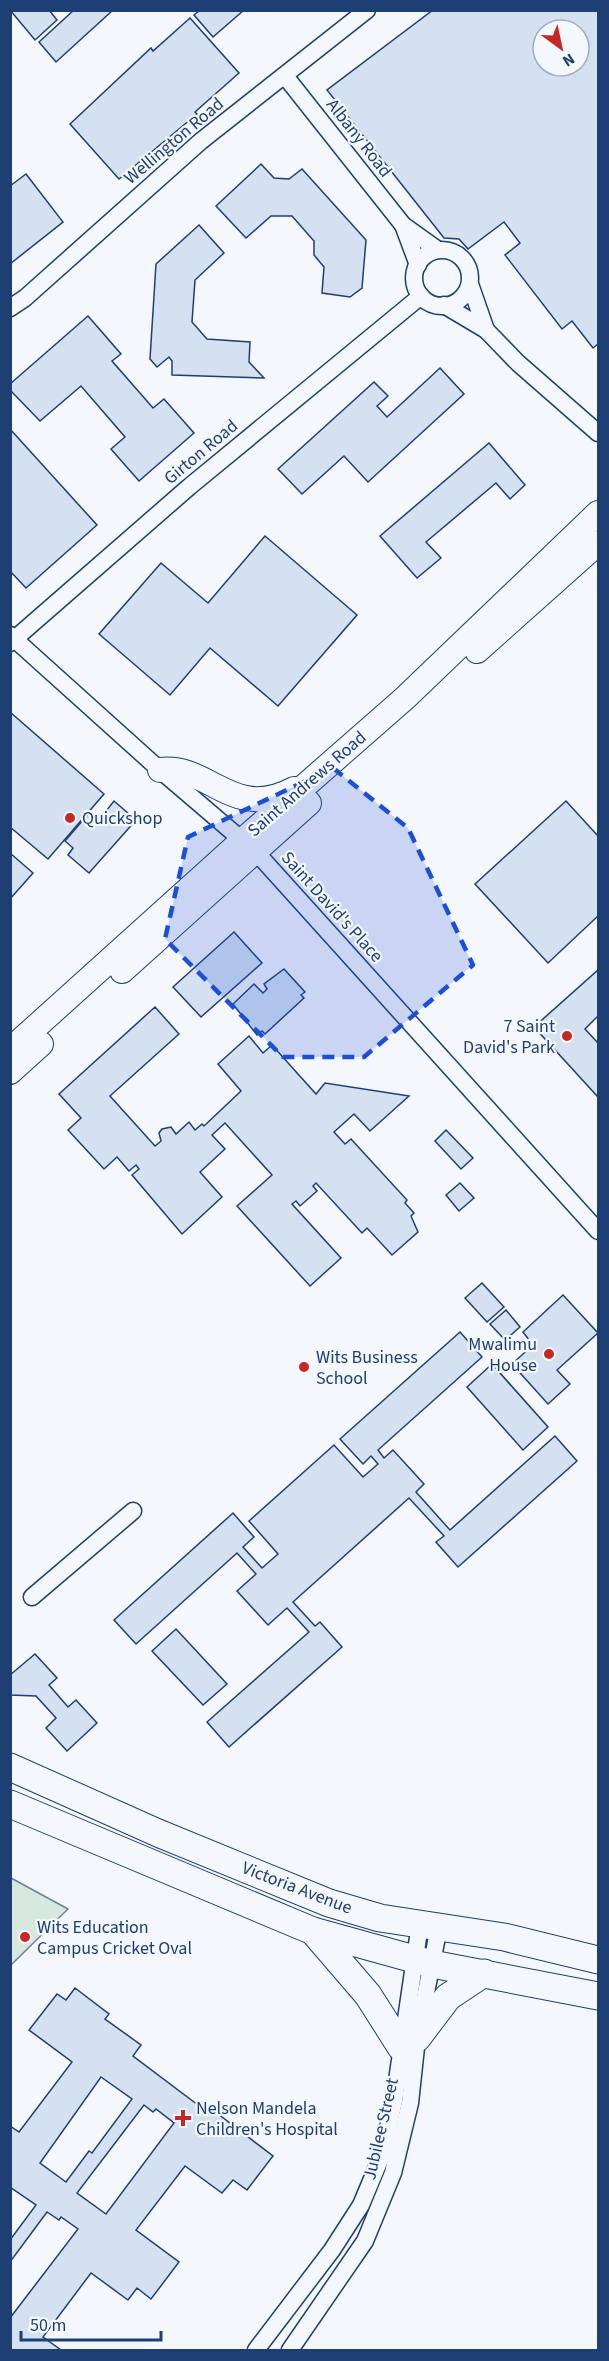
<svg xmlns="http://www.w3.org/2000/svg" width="609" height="2361" font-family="'Source Sans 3',sans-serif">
  <rect width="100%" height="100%" fill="#f4f7fb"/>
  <polygon fill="#d7e8df" stroke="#687fa3" stroke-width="1.5" points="11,1878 68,1909 11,1965"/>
  <g fill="#d5e0f0" stroke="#1d3f73" stroke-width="1.5" fill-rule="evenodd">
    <polygon points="10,10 49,10 57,20 35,40"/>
    <polygon points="74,10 113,10 56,62 39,42"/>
    <polygon points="200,10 244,10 213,37 194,15"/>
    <path d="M433 10H598V344L593 348 572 321 562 329 505 255 520 243 504 222 468 249 459 239 444 238 327 90ZM543 30H579V66H543Z"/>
    <polygon points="190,18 239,73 195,112 197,114 119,179 70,124 151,48 153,51"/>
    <polygon points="261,164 274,178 289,179 302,169 366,240 362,288 350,297 322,293 324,267 314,255 314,241 292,216 271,216 246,238 216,206"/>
    <polygon points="26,174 63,222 10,264 10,186"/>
    <polygon points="199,225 224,253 195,280 192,322 207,339 250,342 249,362 264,378 172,375 172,361 169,357 157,367 150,359 156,264"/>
    <polygon points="88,316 121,354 112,361 153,408 164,399 194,433 139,481 111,449 125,437 81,386 40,421 10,390 10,384"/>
    <polygon points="440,368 464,394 368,482 344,456 302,494 278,469 374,382 388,396 377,406 387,417"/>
    <polygon points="10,429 97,525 26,588 10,571"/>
    <polygon points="489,443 525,485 510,499 496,483 426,542 441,558 417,578 380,536"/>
    <polygon points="265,536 357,615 278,706 210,648 170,695 99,634 161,563 208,603"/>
    <polygon points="10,712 104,794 48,859 10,827"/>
    <polygon points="114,801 136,820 89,873 68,855 73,848 65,841 90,812 99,820"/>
    <polygon points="566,801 598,836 598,916 548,963 475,884"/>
    <polygon points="10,853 33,873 10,899"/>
    <polygon points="234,932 262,963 201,1017 173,987"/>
    <polygon points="284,969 305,992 301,995 304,998 265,1034 262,1031 257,1035 233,1004 254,984 263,993 267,989 264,984"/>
    <polygon points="598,970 598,1016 585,1029 598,1043 598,1097 534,1027"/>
    <polygon points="155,1007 179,1034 110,1096 155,1146 161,1141 159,1133 162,1129 171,1127 176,1134 189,1122 195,1130 202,1124 204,1126 241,1091 218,1064 249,1036 263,1053 272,1045 316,1094 325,1083 409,1096 370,1131 354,1114 334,1132 345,1144 351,1139 407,1200 405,1203 414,1213 411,1216 418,1232 392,1255 367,1228 362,1233 316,1183 313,1186 317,1191 300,1206 296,1201 292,1204 341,1258 310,1286 237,1206 272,1175 225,1123 212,1135 225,1149 200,1172 222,1197 182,1234 132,1175 139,1169 136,1165 129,1171 117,1157 104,1169 68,1130 81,1118 59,1094"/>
    <polygon points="446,1130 473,1158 461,1169 435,1141"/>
    <polygon points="460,1183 474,1198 459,1211 446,1195"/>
    <polygon points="482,1283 504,1307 487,1322 465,1298"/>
    <polygon points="563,1295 598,1333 557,1370 570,1384 548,1404 512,1364 533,1345 523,1332"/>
    <polygon points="506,1310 520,1327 505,1340 490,1324"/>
    <polygon points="460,1332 482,1357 378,1450 384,1458 393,1450 424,1484 416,1492 450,1530 555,1436 577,1461 458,1567 436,1542 444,1536 409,1498 293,1602 315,1626 320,1622 342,1647 229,1747 207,1722 309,1632 287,1608 268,1625 237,1591 256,1574 237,1553 136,1644 114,1620 233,1513 254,1537 243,1547 262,1568 278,1554 249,1521 334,1445 363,1477 378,1464 371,1456 363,1464 340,1439"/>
    <polygon points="492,1364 548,1427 523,1450 467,1387"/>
    <polygon points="176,1629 227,1684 203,1705 152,1651"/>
    <polygon points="35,1654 57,1678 49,1685 68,1707 76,1700 97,1723 67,1751 46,1728 56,1718 36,1696 10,1695 10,1675"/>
    <path d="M75 1988 109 2014 105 2019 141 2045 133 2056 202 2108 205 2104 273 2156 247 2190 233 2180 222 2193 185 2166 136 2230 179 2262 151 2299 137 2288 128 2300 91 2273 43 2337 61 2350H10V2318L78 2229 61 2217 59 2220 47 2212 10 2262V2240L36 2205 10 2187V2126L19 2132 72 2062 29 2030 57 1994 66 2000ZM101 2077 132 2099 92 2153 89 2151 66 2182 40 2163ZM144 2105 153 2112 156 2109 174 2123 106 2214 77 2193Z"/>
  </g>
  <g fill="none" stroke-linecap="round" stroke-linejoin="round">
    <defs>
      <g id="street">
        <polyline points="285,76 403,225 438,250"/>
        <polyline points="403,225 418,265"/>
        <circle cx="442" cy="278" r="28"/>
        <polyline points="470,284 486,330"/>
        <polyline points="444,305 486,330 518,363 598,433"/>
        <polyline points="10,308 25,298 201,141 367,10"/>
        <polyline points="10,635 160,770 256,852 598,1231"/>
        <polyline points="10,643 189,487 421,296"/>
        <polyline points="32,1597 133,1511"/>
        <polyline points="256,2350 332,2250 361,2205 382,2155 394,2101 420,1924"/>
        <polyline points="290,2350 365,2241 393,2173 410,2103 417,2038 439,1927"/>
      </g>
      <g id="secondary">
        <polyline points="477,651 598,543"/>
        <path d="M160 770C210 764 232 822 294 789"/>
        <polyline points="122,971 309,803"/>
        <polyline points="10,1050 243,840 405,698 598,513"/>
        <polyline points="10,1072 41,1044"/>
      </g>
      <g id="primary">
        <polyline points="10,1767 158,1833 329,1903 380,1918 504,1937 598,1960"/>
        <polyline points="10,1804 313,1931 432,1964 598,1996"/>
        <polyline points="313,1931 368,1995 401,2047"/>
        <polyline points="417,2038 448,1997 484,1973"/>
      </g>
    </defs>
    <use href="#street" stroke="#1d3f73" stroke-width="19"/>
    <use href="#secondary" stroke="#1d3f73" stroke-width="26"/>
    <use href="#primary" stroke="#1d3f73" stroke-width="29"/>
    <use href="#street" stroke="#f4f7fb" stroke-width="16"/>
    <use href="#secondary" stroke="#f4f7fb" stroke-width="24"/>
    <use href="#primary" stroke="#f4f7fb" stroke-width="27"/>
  </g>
  <path fill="#1d4ed8" fill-opacity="0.2" stroke="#1d4ed8" stroke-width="4.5" stroke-dasharray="12 8" stroke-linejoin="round" d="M333 768 408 828 473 965 364 1057H283L165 939 188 837Z"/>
  <g fill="#c62828" stroke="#f4f7fb" stroke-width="2">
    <circle cx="70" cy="818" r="6"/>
    <circle cx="567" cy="1036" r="6"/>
    <circle cx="549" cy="1354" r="6"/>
    <circle cx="304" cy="1367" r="6"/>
    <circle cx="25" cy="1937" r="6"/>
    <path d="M180 2109h6v6h6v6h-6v6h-6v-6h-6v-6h6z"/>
  </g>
  <g text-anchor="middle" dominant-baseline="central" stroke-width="4.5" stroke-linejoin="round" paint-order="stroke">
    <g font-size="18" fill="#1d3f73" stroke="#f4f7fb">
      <text transform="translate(359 138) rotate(52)">Albany Road</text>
      <text transform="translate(174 141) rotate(-40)">Wellington Road</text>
      <text transform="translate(201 452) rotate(-40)">Girton Road</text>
      <text transform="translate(307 784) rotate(-41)">Saint Andrews Road</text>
      <text transform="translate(332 907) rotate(48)">Saint David's Place</text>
      <text transform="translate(297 1888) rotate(21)">Victoria Avenue</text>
      <text transform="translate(381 2129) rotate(-77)">Jubilee Street</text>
    </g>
    <g font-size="18" fill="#1d3f73" stroke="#f4f7fb" text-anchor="start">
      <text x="82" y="818">Quickshop</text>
      <text x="555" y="1026" text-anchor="end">7 Saint<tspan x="555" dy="21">David's Park</tspan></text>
      <text x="537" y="1344" text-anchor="end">Mwalimu<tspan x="537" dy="21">House</tspan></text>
      <text x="316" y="1357">Wits Business<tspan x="316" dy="21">School</tspan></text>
      <text x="37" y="1927">Wits Education<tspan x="37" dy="21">Campus Cricket Oval</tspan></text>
      <text x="196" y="2108">Nelson Mandela<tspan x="196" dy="21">Children's Hospital</tspan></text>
    </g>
  </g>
  <rect width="609" height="2361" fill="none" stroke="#1d3f73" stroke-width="24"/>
  <g transform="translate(561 48) rotate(147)"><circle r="28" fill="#f4f7fb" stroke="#9eadc5" stroke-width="1.5"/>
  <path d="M0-4.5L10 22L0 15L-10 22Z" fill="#c62828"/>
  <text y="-9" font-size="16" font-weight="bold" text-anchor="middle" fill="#1d3f73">N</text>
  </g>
  <path d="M21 2331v9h140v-9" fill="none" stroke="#1d3f73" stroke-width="3"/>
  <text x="30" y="2331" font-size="18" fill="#1d3f73" stroke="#f4f7fb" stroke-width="4.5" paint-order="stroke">50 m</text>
</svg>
